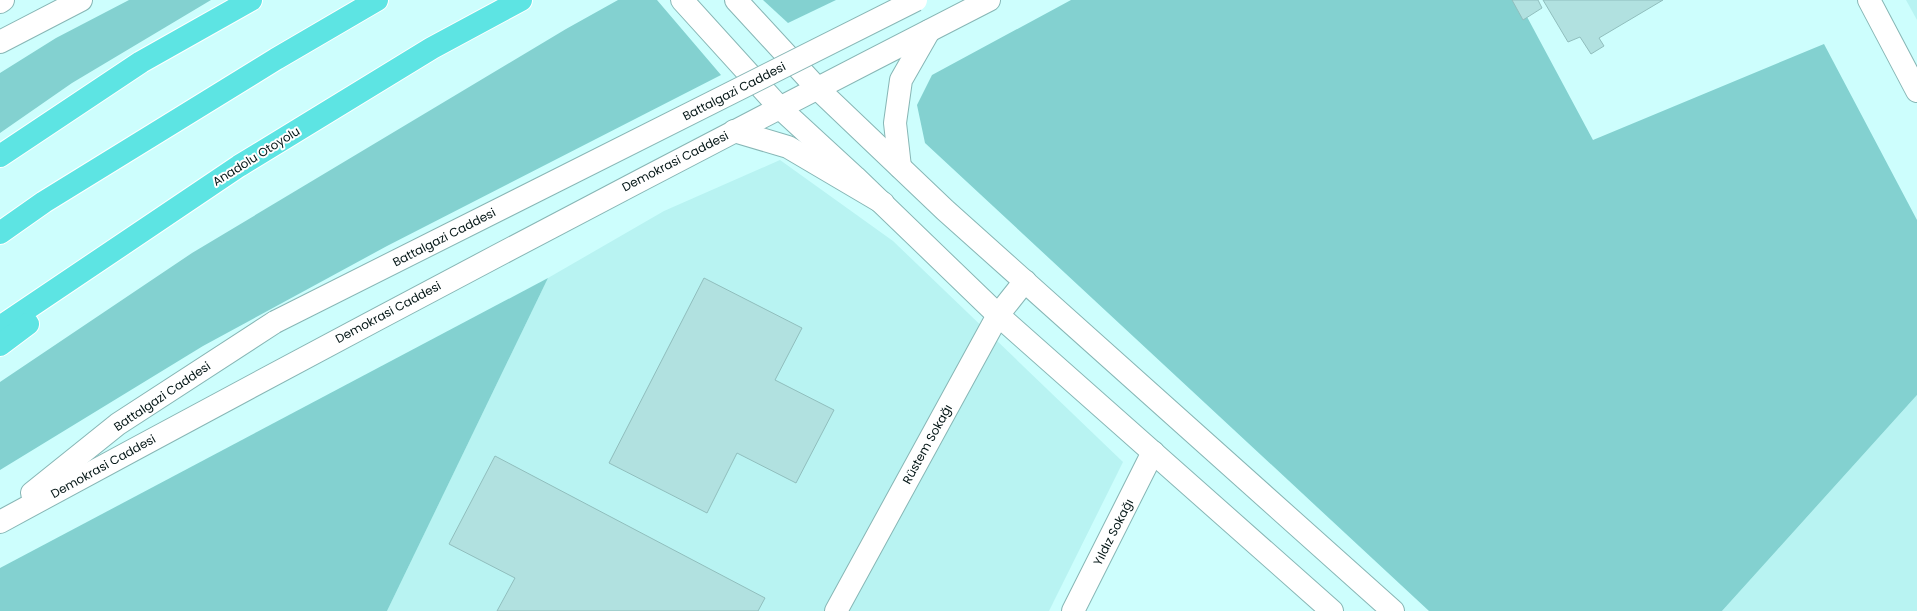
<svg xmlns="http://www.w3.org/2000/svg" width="1917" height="611" font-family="Poppins,sans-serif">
  <rect width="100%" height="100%" fill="#cdfefd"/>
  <g fill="#b8f3f2">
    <polygon points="1906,0 1917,0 1917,20"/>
    <polygon points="780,160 893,241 1123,462 1049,611 387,611 548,278 664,211"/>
    <polygon points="1917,395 1917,611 1722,611"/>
  </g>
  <g fill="#83d1d0">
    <polygon points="129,0 211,0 72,83 0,133 0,73 56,38"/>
    <polygon points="618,0 657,0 721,75 387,246 203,346 0,470 0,382 192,253 566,29"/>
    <polygon points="763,0 836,0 788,23"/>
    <polygon points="1071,0 1518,0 1593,140 1824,44 1917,220 1917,395 1722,611 1429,611 925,143 917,105 932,75"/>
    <polygon points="548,278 387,611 0,611 0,568"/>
  </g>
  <g fill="#b1e1e0" stroke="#90bebd">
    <polygon points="1512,0 1538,0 1542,8 1523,20"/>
    <polygon points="1543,0 1663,0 1599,38 1604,46 1591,54 1580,37 1568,42"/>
    <polygon points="704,278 802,328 775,380 834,410 796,483 737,453 707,513 609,463"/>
    <polygon points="495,456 765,598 758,611 497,611 515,578 449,544"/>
  </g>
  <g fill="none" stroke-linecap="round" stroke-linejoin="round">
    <defs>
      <g id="minor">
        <polyline points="682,0 780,108 855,177 998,315 1332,611"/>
        <polyline points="736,0 817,88 945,210 1393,611"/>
        <polyline points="1869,0 1917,91"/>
        <polyline points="836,611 998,315 1025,281"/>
        <polyline points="1073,611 1153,452"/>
      </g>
      <g id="secondary">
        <polyline points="0,2 3,0"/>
        <polyline points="0,42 81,0"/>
        <polyline points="734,131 788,147 883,203"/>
        <polyline points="900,167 895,123 901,80 929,31"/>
        <polyline points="32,493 118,424 275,322"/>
        <path d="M0 522C328 344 657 170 989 0"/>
      </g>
      <g id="motorway">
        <polyline points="0,156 141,62 251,0"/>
        <polyline points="0,233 44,202 276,59 377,0"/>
        <polyline points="0,327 239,166 432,48 521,0"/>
        <polyline points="0,345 28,324"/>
      </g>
    </defs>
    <use href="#minor" stroke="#87b6b5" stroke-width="24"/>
    <use href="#secondary" stroke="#87b6b5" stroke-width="24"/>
    <use href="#motorway" stroke="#fff" stroke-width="24"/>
    <use href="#minor" stroke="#fff" stroke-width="22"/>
    <use href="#secondary" stroke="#fff" stroke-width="22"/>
    <use href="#motorway" stroke="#5de4e3" stroke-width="22"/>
    <defs>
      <polyline id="secondary-bridge" points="275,322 916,0"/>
    </defs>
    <use href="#secondary-bridge" stroke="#87b6b5" stroke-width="24" stroke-linecap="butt"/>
    <use href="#secondary-bridge" stroke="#fff" stroke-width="22"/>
  </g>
  <g text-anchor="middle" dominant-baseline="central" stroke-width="4" stroke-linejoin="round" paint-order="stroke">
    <g font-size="12" fill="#031515" stroke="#fff">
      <text transform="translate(734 91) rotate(-27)">Battalgazi Caddesi</text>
      <text transform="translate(256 156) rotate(-32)">Anadolu Otoyolu</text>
      <text transform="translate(675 161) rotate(-27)">Demokrasi Caddesi</text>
      <text transform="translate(444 237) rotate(-27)">Battalgazi Caddesi</text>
      <text transform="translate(388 312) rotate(-28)">Demokrasi Caddesi</text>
      <text transform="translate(162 396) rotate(-34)">Battalgazi Caddesi</text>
      <text transform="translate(927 444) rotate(-61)">Rüstem Sokağı</text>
      <text transform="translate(103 466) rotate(-29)">Demokrasi Caddesi</text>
      <text transform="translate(1113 532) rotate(-63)">Yıldız Sokağı</text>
    </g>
  </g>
</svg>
